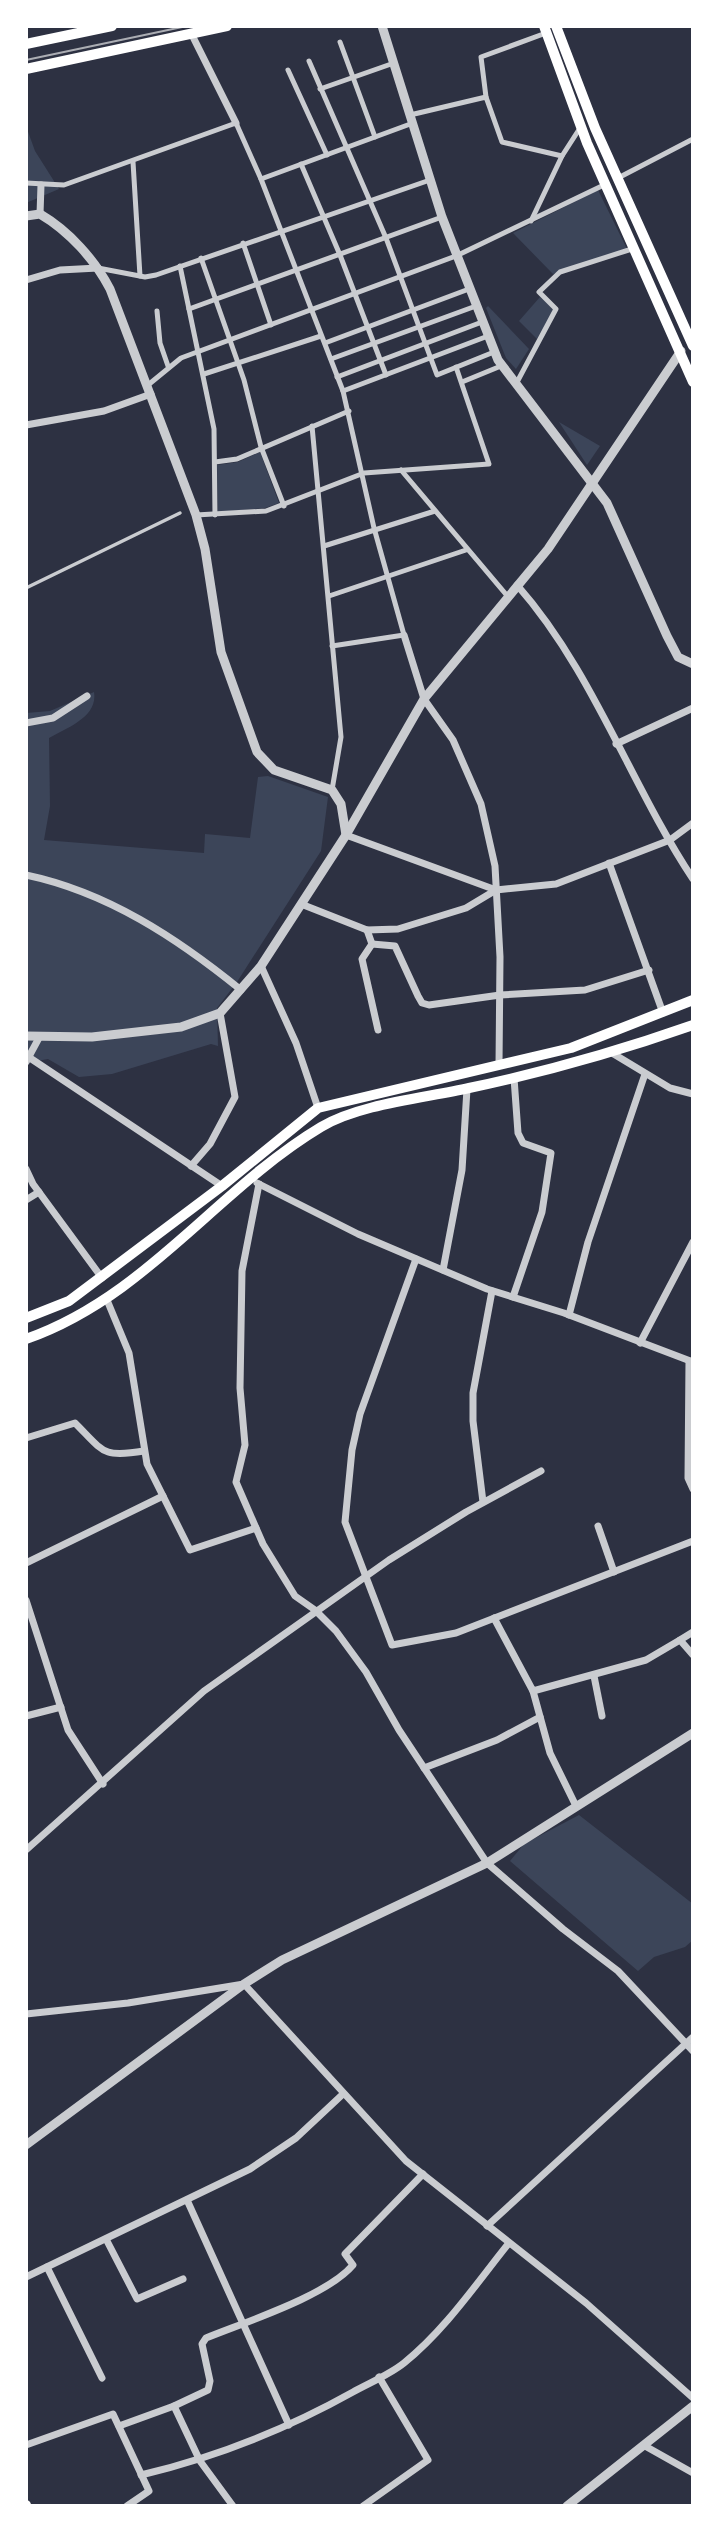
<svg xmlns="http://www.w3.org/2000/svg" width="719" height="2532" font-family="'DM Sans',sans-serif">
  <rect width="100%" height="100%" fill="#2d3142"/>
  <g fill="#3c4559">
    <polygon points="26,126 35,151 59,189 26,203"/>
    <polygon points="598,190 627,249 553,274 513,233"/>
    <polygon points="540,297 554,309 537,339 519,321"/>
    <polygon points="488,306 529,349 516,369 506,358 486,308"/>
    <polygon points="559,422 600,446 587,465"/>
    <polygon points="260,452 279,503 265,508 218,512 217,465 238,462"/>
    <path d="M94 692C98 717 68 727 49 738L50 806 44 840 204 853 205 834 250 838 258 777 268 776 328 797 321 851 237 982 217 1008 218 1046 211 1044 112 1074 79 1077 48 1059 26 1063V713L50 711Z"/>
    <polygon points="579,1815 693,1904 693,1940 685,1947 654,1957 638,1971 510,1861 524,1844"/>
  </g>
  <g fill="none" stroke-linecap="round" stroke-linejoin="round">
    <polyline stroke="#caccd0" stroke-width="3.5" points="26,588 180,513"/>
    <g stroke="#caccd0" stroke-width="5">
      <polyline points="340,42 375,137"/>
      <polyline points="309,61 386,238 437,375 494,352"/>
      <polyline points="288,70 327,155"/>
      <polyline points="320,89 394,63"/>
      <polyline points="486,97 481,57 546,33"/>
      <polyline points="410,115 486,97 502,142 562,156"/>
      <polyline points="133,162 140,276"/>
      <polyline points="301,164 340,255 386,375"/>
      <polyline points="618,178 693,139"/>
      <polyline points="261,179 413,123"/>
      <polyline points="26,183 64,185 236,123 261,179 343,391 374,528 404,635 332,646"/>
      <polyline points="531,221 562,156 580,128"/>
      <polyline points="243,243 271,325"/>
      <polyline points="201,258 244,380 261,447 284,506"/>
      <polyline points="180,266 214,429 215,515"/>
      <polyline points="98,268 145,277 156,275 430,180"/>
      <polyline points="189,309 442,217"/>
      <polyline points="157,311 160,343 168,366"/>
      <polyline points="325,343 469,289"/>
      <polyline points="331,359 476,306"/>
      <polyline points="204,374 321,336"/>
      <polyline points="337,377 482,322"/>
      <polyline points="462,382 501,366"/>
      <polyline points="516,384 556,309 539,292 560,272 635,248"/>
      <polyline points="148,385 181,358 456,256 606,184"/>
      <polyline points="343,391 488,336"/>
      <polyline points="312,426 341,737 332,790"/>
      <polyline points="215,462 237,459 349,411"/>
      <polyline points="401,470 509,598"/>
      <polyline points="196,515 266,511 364,473 489,464 456,367"/>
      <polyline points="324,546 435,511"/>
      <polyline points="329,596 466,550"/>
    </g>
    <g stroke="#caccd0" stroke-width="7">
      <polyline points="192,35 236,123"/>
      <polyline points="40,214 41,185"/>
      <polyline points="26,280 60,270 98,268"/>
      <polyline points="26,425 104,411 151,394"/>
      <path d="M517 585C593 671 630 784 693 879"/>
      <polyline points="404,635 424,699 453,740 481,804 495,866 500,957 499,1065"/>
      <polyline points="26,723 53,718 87,696"/>
      <polyline points="616,744 693,708"/>
      <polyline points="346,835 496,890"/>
      <polyline points="609,863 663,1013"/>
      <path d="M26 875C107 892 177 938 241 990"/>
      <polyline points="301,904 367,930 398,929 466,908 496,890 556,884 670,840 693,823"/>
      <polyline points="367,930 372,944 362,959 378,1030"/>
      <polyline points="372,944 395,946 418,996 422,1003 429,1005 500,995 585,990 649,970"/>
      <polyline points="261,966 296,1043 318,1108"/>
      <polyline points="612,1053 670,1088 693,1094"/>
      <polyline points="30,1058 222,1186"/>
      <polyline points="26,1062 40,1036"/>
      <polyline points="191,1166 210,1144 235,1097 220,1013"/>
      <polyline points="26,1169 33,1184 102,1278"/>
      <polyline points="257,1183 358,1234 487,1289 564,1313 693,1362"/>
      <polyline points="259,1184 242,1271 240,1388 245,1445 236,1482 263,1544 295,1596 315,1610 336,1631 366,1672 399,1730 487,1863 563,1929 618,1971 693,2051"/>
      <polyline points="26,1200 39,1192"/>
      <polyline points="416,1259 360,1414 352,1450 345,1522 392,1645 456,1633 693,1541"/>
      <polyline points="443,1270 462,1170 467,1089"/>
      <polyline points="513,1297 542,1212 551,1153 523,1143 518,1133 514,1078"/>
      <polyline points="107,1300 129,1353 147,1464 190,1550 256,1528"/>
      <polyline points="569,1315 588,1242 645,1074"/>
      <polyline points="640,1343 693,1242"/>
      <polyline points="689,1361 688,1478 693,1489"/>
      <path d="M26 1438 75 1423C104 1452 102 1458 144 1451"/>
      <polyline points="483,1502 473,1421 473,1393 492,1291"/>
      <polyline points="598,1526 614,1572"/>
      <polyline points="26,1563 163,1496"/>
      <polyline points="26,1600 68,1730 103,1784"/>
      <polyline points="494,1618 533,1691 646,1660 680,1640 693,1655"/>
      <polyline points="680,1640 693,1632"/>
      <polyline points="594,1676 602,1716"/>
      <polyline points="533,1691 550,1753 576,1806"/>
      <polyline points="26,1716 61,1707"/>
      <polyline points="424,1768 497,1740 540,1717"/>
      <polyline points="26,1850 204,1691 389,1560 466,1512 541,1471"/>
      <polyline points="26,2014 128,2003 244,1984 406,2161 586,2303 693,2398"/>
      <polyline points="187,2200 289,2425"/>
      <polyline points="487,2226 693,2037"/>
      <polyline points="106,2239 137,2299 183,2279"/>
      <polyline points="47,2267 102,2378"/>
      <polyline points="26,2277 250,2169 296,2138 343,2094"/>
      <path d="M174 2406 208 2390 210 2381 202 2344 206 2338C245 2322 327 2296 353 2265L345 2254 423 2174"/>
      <polyline points="119,2426 174,2406 200,2461 233,2506"/>
      <polyline points="26,2445 113,2414 149,2491 127,2506"/>
      <polyline points="645,2446 693,2473"/>
      <path d="M141 2475C217 2457 285 2430 353 2392 369 2383 389 2375 404 2363 445 2330 476 2284 509 2243"/>
      <polyline points="363,2506 428,2460 379,2377"/>
    </g>
    <g stroke="#caccd0" stroke-width="9">
      <polyline points="382,26 442,217 498,360 607,503 667,636 678,657 693,664"/>
      <path d="M26 216 40 214C69 231 95 260 110 289L196 515 205 549 221 652 257 752 274 770 332 790 341 804 346 835"/>
      <polyline points="26,1036 92,1037 181,1027 220,1013 261,966 346,835 424,699 548,549 681,351"/>
      <polyline points="26,2145 244,1984 282,1960 487,1863 693,1733"/>
      <polyline points="567,2506 693,2406"/>
    </g>
    <g stroke="#fff" stroke-width="10">
      <polyline points="544,26 587,143 693,382"/>
      <polyline points="556,26 595,128 693,346"/>
      <polyline points="26,44 112,26"/>
      <polyline points="26,69 227,26"/>
      <polyline points="26,1318 69,1301 222,1186 318,1108 571,1048 693,1000"/>
      <path d="M26 1339C146 1297 216 1190 321 1127 359 1104 425 1098 469 1088 545 1072 619 1051 693 1025"/>
      <polyline points="26,2505 26,2506"/>
    </g>
    <polyline stroke="#abadb3" stroke-width="2" points="26,60 187,26"/>
  </g>
  <rect width="719" height="2532" fill="none" stroke="#ffffff" stroke-width="56"/>
</svg>
